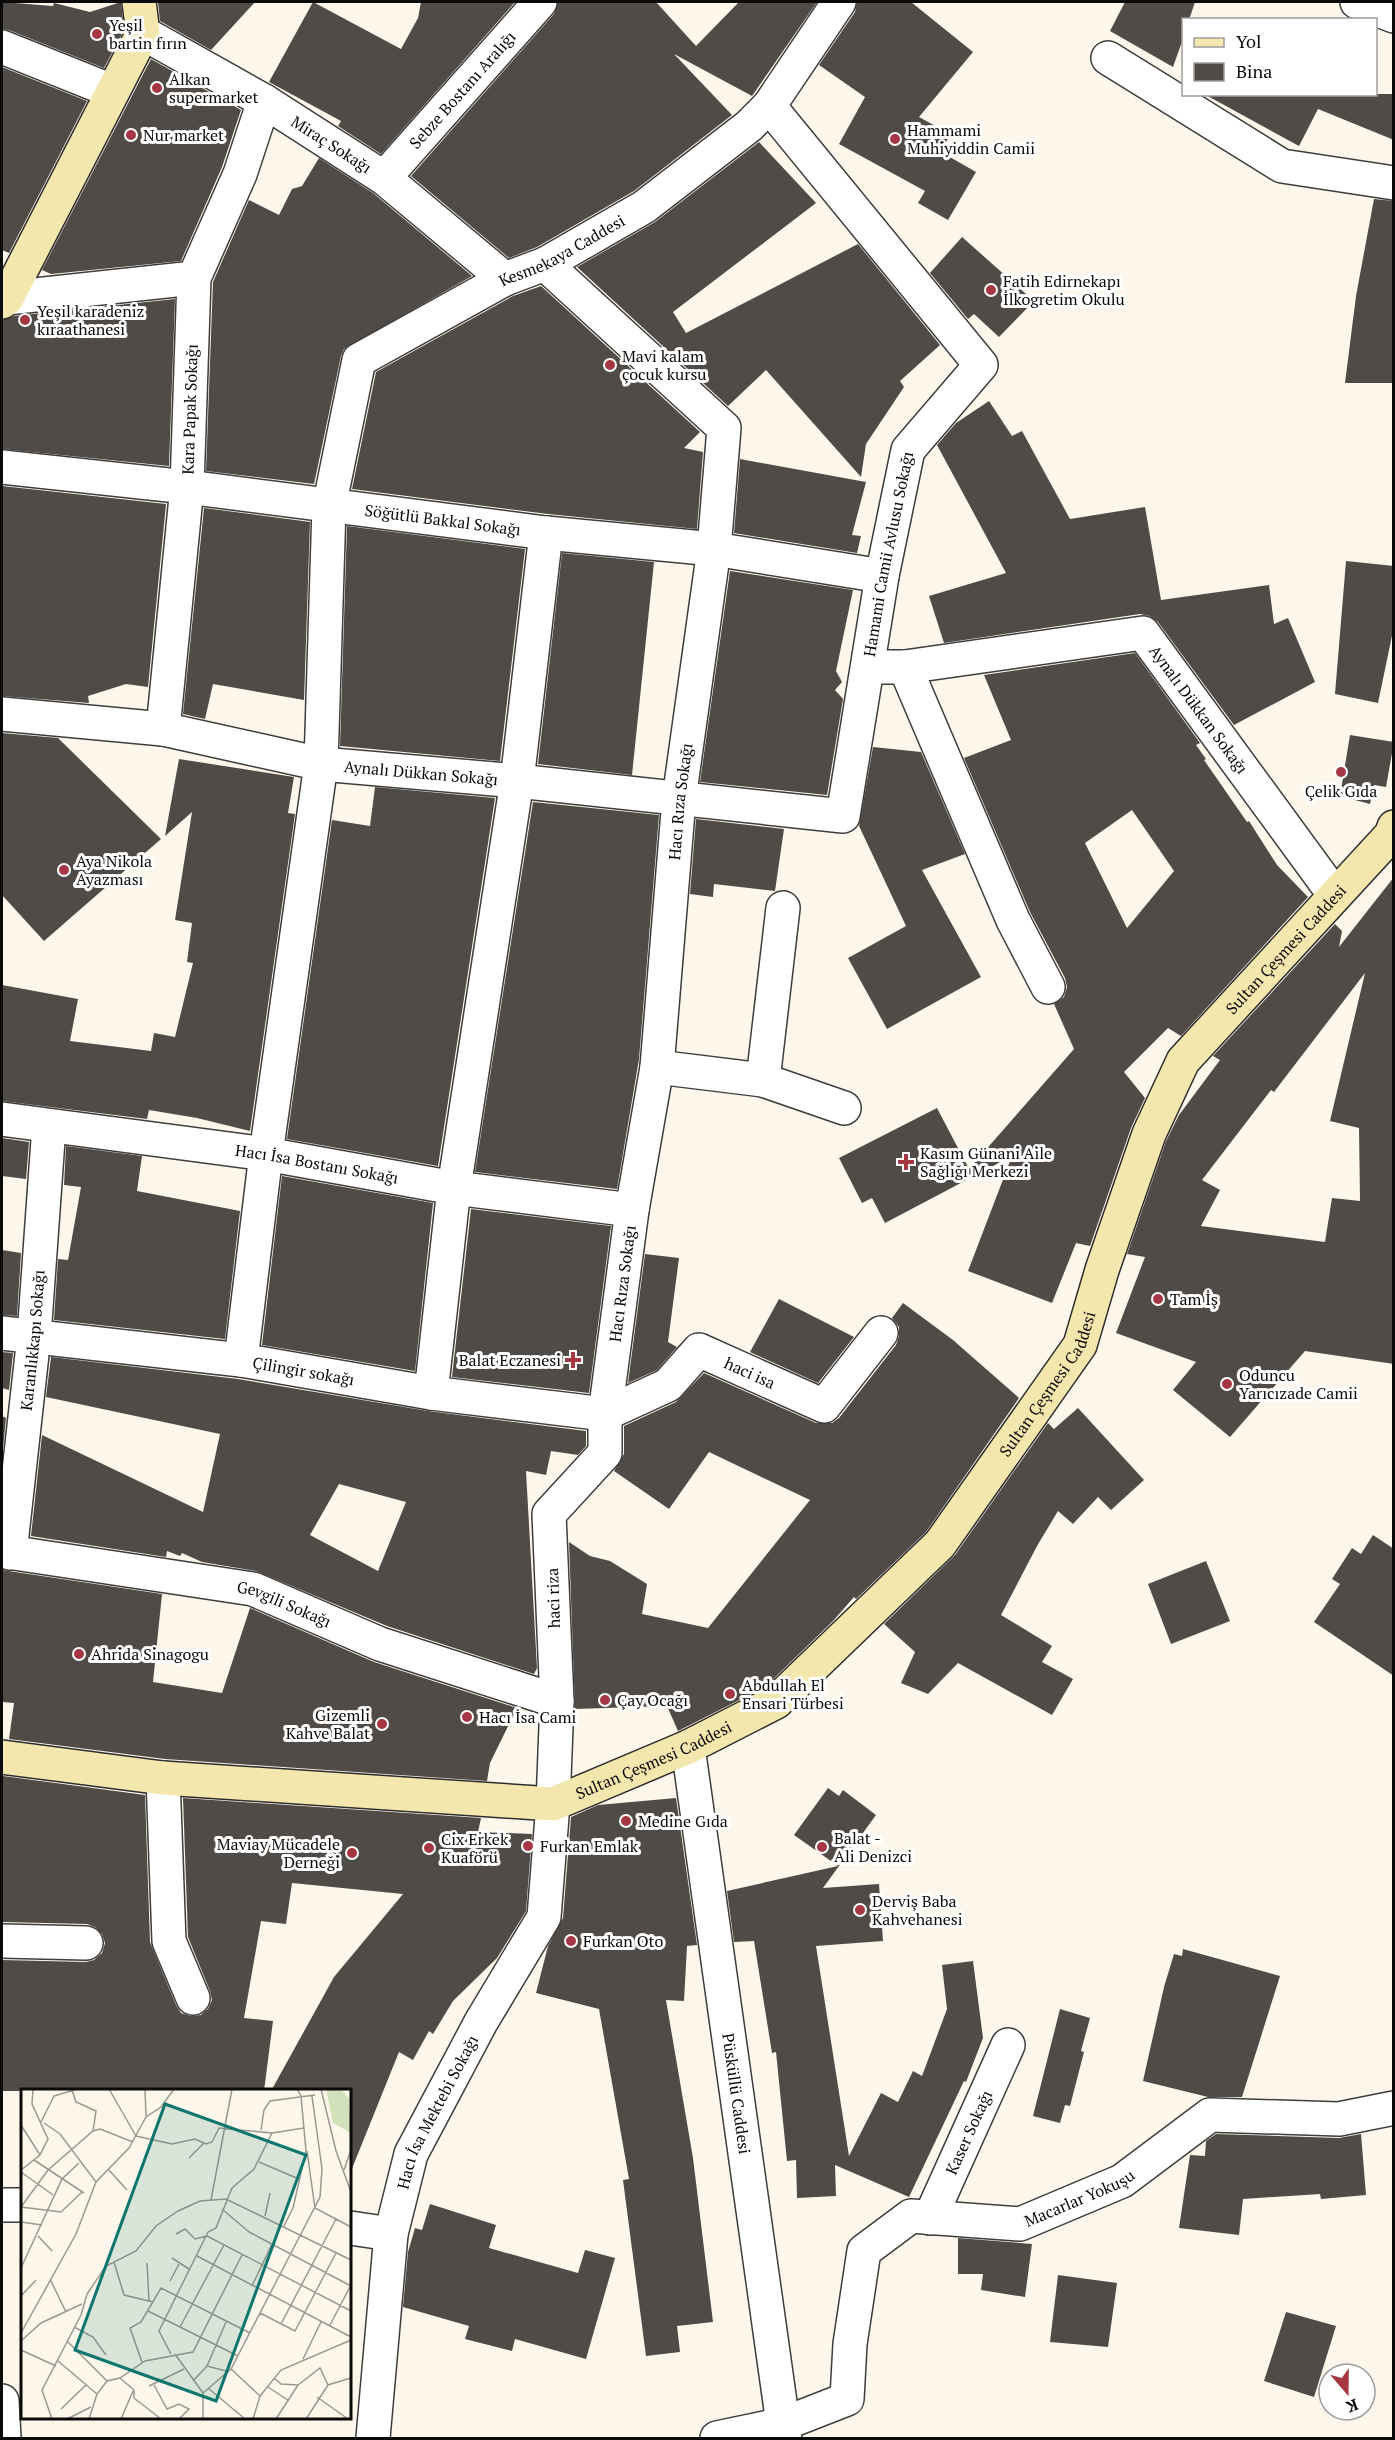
<svg xmlns="http://www.w3.org/2000/svg" width="1395" height="2440" font-family="'PT Serif',serif">
  <rect width="100%" height="100%" fill="#fcf7ea"/>
  <g fill="#514b48" fill-rule="evenodd">
    <polygon points="2,2 53,6 54,3 90,12 121,2 124,30 104,68 9,30 2,29"/>
    <polygon points="158,2 255,2 211,50 160,21"/>
    <polygon points="313,2 401,49 418,18 421,2 515,2 381,154 338,126 341,121 269,82"/>
    <polygon points="558,2 656,2 696,46 739,2 817,2 752,96 674,54 732,115 634,191 537,247 509,258 411,176 554,14"/>
    <polygon points="857,2 911,2 973,52 919,117 950,134 941,152 976,172 948,220 918,203 925,191 839,144 865,97 819,65 855,12"/>
    <polygon points="1125,2 1195,2 1189,20 1184,20 1184,36 1173,67 1110,31"/>
    <polygon points="151,59 241,110 222,167 181,261 51,274 42,270"/>
    <polygon points="2,67 87,101 9,253 2,250"/>
    <polygon points="1204,94 1394,94 1394,140 1318,109 1299,146"/>
    <polygon points="759,142 816,203 673,312 686,333 858,244 940,345 900,381 904,387 866,444 861,477 766,370 728,406 577,267 655,222"/>
    <polygon points="319,158 373,193 472,276 344,349 341,356 314,484 206,471 213,282 249,200 279,215 292,189 302,186"/>
    <polygon points="1374,199 1394,201 1394,383 1345,383 1356,296"/>
    <polygon points="962,237 1034,301 999,337 974,314 968,319 930,273"/>
    <polygon points="541,286 700,432 684,448 703,452 697,529 548,514 352,489 376,372 513,296"/>
    <polygon points="175,299 169,466 2,449 2,320 14,316"/>
    <polygon points="989,401 1012,436 1022,431 1070,519 1145,507 1161,600 1269,585 1274,624 1288,618 1315,682 1234,725 1158,622 1150,616 1140,614 944,643 929,596 1006,573 937,445 956,423"/>
    <polygon points="740,459 866,482 852,535 861,536 857,553 734,533"/>
    <polygon points="2,486 166,504 148,687 126,684 88,696 89,703 2,696"/>
    <polygon points="204,508 310,522 304,700 213,684 205,719 183,714"/>
    <polygon points="347,526 525,549 500,761 340,746"/>
    <polygon points="562,553 654,562 632,775 538,764"/>
    <polygon points="1346,561 1394,566 1394,626 1378,703 1335,694"/>
    <polygon points="730,571 853,590 836,671 842,682 835,690 843,699 827,795 700,782"/>
    <path d="M1135 653 1200 743 1196 745 1206 759 1204 760 1247 822 1249 821 1277 865 1308 897 1181 1036 1168 1028 1124 1072 1145 1098 1131 1128 1090 1246 1076 1243 1052 1303 968 1271 1012 1156 885 1223 872 1198 862 1203 839 1158 937 1108 969 1169 1074 1049 1054 1004 1064 997 1067 987 1065 978 1030 912 964 758 1011 740 984 675ZM1132 810 1174 871 1127 928 1085 843Z"/>
    <polygon points="2,733 58,738 161,839 44,941 2,895"/>
    <polygon points="1350,735 1394,742 1386,787 1374,785 1370,804 1340,796"/>
    <polygon points="873,747 921,752 965,854 922,870 981,977 887,1029 848,958 906,926 859,826"/>
    <polygon points="179,759 294,777 288,813 295,814 250,1131 197,1118 149,1110 147,1119 2,1101 2,985 78,999 70,1041 151,1051 154,1033 175,1037 193,963 187,962 192,923 175,920 192,812 165,836"/>
    <polygon points="375,787 495,798 438,1166 287,1139 332,820 370,826"/>
    <polygon points="533,802 659,815 639,1059 617,1189 475,1172"/>
    <polygon points="696,819 784,829 775,891 714,884 713,897 690,894"/>
    <path d="M1394 877V1364L1305 1351 1230 1437 1173 1390 1196 1362 1116 1333 1145 1257 1127 1254 1166 1141 1179 1115 1220 1060 1213 1056 1335 924 1342 931 1339 947ZM1365 973 1330 1121 1359 1128 1360 1201 1332 1198 1325 1242 1201 1226 1220 1190 1202 1180 1271 1090 1274 1092Z"/>
    <polygon points="2,1138 29,1142 26,1179 2,1176"/>
    <polygon points="66,1146 142,1156 137,1191 240,1211 225,1339 54,1320 58,1259 68,1260 81,1187 64,1185"/>
    <polygon points="282,1176 433,1203 415,1371 262,1345"/>
    <polygon points="471,1209 611,1226 589,1393 452,1377"/>
    <polygon points="2,1250 21,1253 17,1316 2,1315"/>
    <polygon points="645,1254 679,1258 668,1342 677,1347 657,1370 628,1383"/>
    <polygon points="779,1299 854,1337 818,1383 750,1352"/>
    <polygon points="903,1303 953,1340 1019,1398 926,1532 856,1599 854,1597 833,1621 765,1687 680,1730 678,1731 667,1706 575,1709 569,1542 590,1556 610,1561 647,1584 642,1614 708,1628 810,1500 709,1452 669,1509 614,1471 624,1454 624,1426 676,1402 704,1373 816,1423 832,1423 839,1418 896,1345 899,1336 899,1327 892,1318"/>
    <polygon points="2,1352 13,1353 9,1390 2,1388"/>
    <path d="M51 1357 238 1379 428 1411 586 1431V1446L578 1455 551 1451 546 1475 526 1471 537 1668 534 1674 387 1626 256 1571 202 1562 182 1553 180 1556 167 1551 166 1557 31 1536 42 1435 203 1512 220 1434 46 1397ZM339 1484 406 1502 378 1571 310 1535Z"/>
    <polygon points="1078,1408 1144,1480 1111,1510 1098,1497 1073,1524 1058,1511 1037,1546 1001,1615 1052,1646 1042,1662 1073,1679 1052,1715 958,1663 928,1694 901,1683 915,1652 884,1624 955,1555 1048,1423 1054,1429"/>
    <polygon points="2,1416 6,1418 2,1459"/>
    <polygon points="1373,1535 1394,1549 1394,1676 1314,1622 1340,1584 1332,1579 1352,1548 1361,1554"/>
    <polygon points="1206,1561 1230,1621 1171,1644 1148,1584"/>
    <polygon points="2,1570 162,1594 153,1682 222,1693 250,1608 374,1662 517,1708 490,1763 487,1781 165,1759 9,1739 14,1703 2,1702"/>
    <polygon points="3,1776 145,1795 150,1942 176,2005 181,2013 190,2016 201,2015 208,2009 212,2000 210,1991 188,1937 183,1798 481,1818 478,1832 532,1834 526,1911 497,1958 453,2001 433,2034 429,2031 413,2060 399,2052 351,2171 350,2091 271,2091 334,1977 403,1894 292,1883 286,1924 261,1921 244,2018 273,2021 264,2091 2,2091 2,1960 86,1962 94,1960 102,1953 105,1943 102,1934 95,1927 87,1924 2,1922"/>
    <polygon points="828,1788 839,1796 843,1790 876,1815 823,1888 879,1884 883,1941 816,1946 849,2156 881,2093 898,2102 913,2071 922,2076 947,2009 942,1965 973,1961 983,2038 966,2082 964,2081 909,2197 835,2165 836,2196 797,2198 796,2160 787,2161 776,2052 772,2053 754,1941 734,1942 727,1891 838,1866 794,1835"/>
    <polygon points="676,1798 697,1945 687,1946 684,2001 666,2000 693,2158 713,2322 677,2326 680,2352 646,2356 623,2180 629,2179 599,2009 536,1993 548,1946 563,1918 571,1817 598,1805"/>
    <polygon points="1183,1949 1280,1976 1242,2097 1208,2097 1143,2081 1164,1987 1174,1954 1182,1956"/>
    <polygon points="1060,2009 1090,2018 1081,2051 1084,2052 1070,2106 1065,2105 1060,2123 1033,2116"/>
    <polygon points="1216,2134 1339,2138 1361,2134 1366,2195 1321,2199 1320,2194 1243,2199 1239,2235 1179,2228 1190,2155 1205,2156 1206,2141"/>
    <polygon points="430,2204 496,2225 489,2248 578,2273 585,2250 615,2258 586,2359 515,2339 512,2351 465,2339 469,2326 403,2307 408,2252 415,2228 422,2230"/>
    <polygon points="958,2238 1032,2244 1025,2297 981,2290 983,2274 958,2274"/>
    <polygon points="1058,2275 1117,2283 1108,2347 1050,2342"/>
    <polygon points="1286,2312 1336,2326 1314,2397 1264,2381"/>
  </g>
  <g fill="none" stroke-linecap="round" stroke-linejoin="round">
    <defs>
      <g id="street">
        <polyline points="1357,2 1394,16"/>
        <path id="s1" d="M143 33 264 101 384 178 505 279"/>
        <polyline points="2,47 112,91"/>
        <polyline points="1108,58 1282,166 1394,183"/>
        <path id="s2" d="M384 178 540 2"/>
        <polyline points="7,298 194,278"/>
        <path id="s3" d="M2 467 187 487 546 533 714 549 882 576"/>
        <path id="s4" d="M868 667H905L1143 633 1334 894"/>
        <polyline points="905,667 1013,920 1048,987"/>
        <path id="s5" d="M2 714 163 729 321 764 517 781 843 816 882 576 908 450 981 365 769 106"/>
        <path id="s6" d="M163 729 187 487 194 278 240 174 264 101"/>
        <polyline points="657,1067 763,1080 844,1108"/>
        <polyline points="763,1080 783,908"/>
        <path id="s7" d="M2 1119 266 1154 454 1188 632 1210"/>
        <path id="s8" d="M2 1333 241 1360 431 1393 605 1414"/>
        <path id="s9" d="M241 1360 266 1154 321 764 329 507 359 360 505 279 545 264 644 207 749 126 769 106 839 2"/>
        <polyline points="431,1393 454,1188 517,781 546,533"/>
        <path id="s10" d="M605 1414 668 1385 699 1350 824 1406 881 1333"/>
        <path id="s11" d="M2 1551 253 1589 380 1644 557 1701"/>
        <path id="s12" d="M10 1553 34 1336 49 1126"/>
        <path id="s13" d="M688 1747 785 2438"/>
        <polyline points="163,1778 169,1941 193,1998"/>
        <polyline points="2,1941 86,1943"/>
        <polyline points="2,2205 22,2205"/>
        <path id="s14" d="M930 2218 1008 2045"/>
        <polyline points="350,2228 391,2234"/>
        <polyline points="2,2401 4,2438"/>
        <path id="s15" d="M373 2438 391 2234 411 2154 481 2022 544 1917 553 1804 557 1701 549 1514 605 1453V1414L632 1210 657 1067 679 799 714 549 724 428 545 264"/>
        <path id="s16" d="M717 2438 783 2424 847 2399 850 2344 864 2251 911 2216 1020 2224 1122 2181 1210 2115 1339 2119 1394 2108"/>
      </g>
      <g id="secondary">
        <polyline points="2,302 7,298 143,33 139,2"/>
        <path id="s17" d="M2 1757 163 1778 553 1804 688 1747 776 1702 940 1544 1080 1345 1102 1270 1149 1134 1183 1061 1391 835 1394 827"/>
      </g>
    </defs>
    <use href="#street" stroke="#3d3d3d" stroke-width="36"/>
    <use href="#secondary" stroke="#2c2c2c" stroke-width="36"/>
    <use href="#street" stroke="#fff" stroke-width="33"/>
    <use href="#secondary" stroke="#f4e7ad" stroke-width="33"/>
  </g>
  <g fill="#a63643" stroke="#fff" stroke-width="2">
    <circle cx="97" cy="34" r="6"/>
    <circle cx="157" cy="88" r="6"/>
    <circle cx="131" cy="135" r="6"/>
    <circle cx="895" cy="139" r="6"/>
    <circle cx="991" cy="290" r="6"/>
    <circle cx="25" cy="320" r="6"/>
    <circle cx="610" cy="365" r="6"/>
    <circle cx="1341" cy="772" r="6"/>
    <circle cx="64" cy="870" r="6"/>
    <path d="M903 1153h6v6h6v6h-6v6h-6v-6h-6v-6h6z"/>
    <circle cx="1158" cy="1299" r="6"/>
    <path d="M570 1351h6v6h6v6h-6v6h-6v-6h-6v-6h6z"/>
    <circle cx="1227" cy="1384" r="6"/>
    <circle cx="79" cy="1654" r="6"/>
    <circle cx="730" cy="1694" r="6"/>
    <circle cx="605" cy="1700" r="6"/>
    <circle cx="467" cy="1717" r="6"/>
    <circle cx="382" cy="1724" r="6"/>
    <circle cx="626" cy="1821" r="6"/>
    <circle cx="528" cy="1846" r="6"/>
    <circle cx="822" cy="1847" r="6"/>
    <circle cx="429" cy="1848" r="6"/>
    <circle cx="352" cy="1853" r="6"/>
    <circle cx="860" cy="1910" r="6"/>
    <circle cx="571" cy="1941" r="6"/>
  </g>
  <g text-anchor="middle" dominant-baseline="central" stroke-width="6" stroke-linejoin="round" paint-order="stroke">
    <g font-size="16" fill="#0a0a0a" stroke="#fff" text-anchor="start">
      <text x="109" y="25">Yeşil<tspan x="109" dy="18">bartin fırın</tspan></text>
      <text x="169" y="79">Alkan<tspan x="169" dy="18">supermarket</tspan></text>
      <text x="907" y="130">Hammami<tspan x="907" dy="18">Muhiyiddin Camii</tspan></text>
      <text x="143" y="135">Nur market</text>
      <text x="1003" y="281">Fatih Edirnekapı<tspan x="1003" dy="18">İlkogretim Okulu</tspan></text>
      <text x="37" y="311">Yeşil karadeniz<tspan x="37" dy="18">kıraathanesi</tspan></text>
      <text x="622" y="356">Mavi kalam<tspan x="622" dy="18">çocuk kursu</tspan></text>
      <text x="1341" y="791" text-anchor="middle">Çelik Gıda</text>
      <text x="76" y="861">Aya Nikola<tspan x="76" dy="18">Ayazması</tspan></text>
      <text x="920" y="1153">Kasım Günani Aile<tspan x="920" dy="18">Sağlığı Merkezi</tspan></text>
      <text x="1170" y="1299">Tam İş</text>
      <text x="561" y="1360" text-anchor="end">Balat Eczanesi</text>
      <text x="1239" y="1375">Oduncu<tspan x="1239" dy="18">Yarıcızade Camii</tspan></text>
      <text x="91" y="1654">Ahrida Sinagogu</text>
      <text x="742" y="1685">Abdullah El<tspan x="742" dy="18">Ensari Türbesi</tspan></text>
      <text x="617" y="1700">Çay Ocağı</text>
      <text x="370" y="1715" text-anchor="end">Gizemli<tspan x="370" dy="18">Kahve Balat</tspan></text>
      <text x="479" y="1717">Hacı İsa Cami</text>
      <text x="638" y="1821">Medine Gıda</text>
      <text x="834" y="1838">Balat -<tspan x="834" dy="18">Ali Denizci</tspan></text>
      <text x="441" y="1839">Cix Erkek<tspan x="441" dy="18">Kuaförü</tspan></text>
      <text x="340" y="1844" text-anchor="end">Maviay Mücadele<tspan x="340" dy="18">Derneği</tspan></text>
      <text x="540" y="1846">Furkan Emlak</text>
      <text x="872" y="1901">Derviş Baba<tspan x="872" dy="18">Kahvehanesi</tspan></text>
      <text x="583" y="1941">Furkan Oto</text>
    </g>
    <g font-size="16" fill="#0a0a0a" stroke="#fff">
      <text stroke="none"><textPath href="#s2" startOffset="118">Sebze Bostanı Aralığı</textPath></text>
      <text stroke="none"><textPath href="#s1" startOffset="219">Miraç Sokağı</textPath></text>
      <text stroke="none"><textPath href="#s9" startOffset="1239">Kesmekaya Caddesi</textPath></text>
      <text stroke="none"><textPath href="#s6" startOffset="321">Kara Papak Sokağı</textPath></text>
      <text stroke="none"><textPath href="#s3" startOffset="444">Söğütlü Bakkal Sokağı</textPath></text>
      <text stroke="none"><textPath href="#s5" startOffset="1114">Hamami Camii Avlusu Sokağı</textPath></text>
      <text stroke="none"><textPath href="#s4" startOffset="372">Aynalı Dükkan Sokağı</textPath></text>
      <text stroke="none"><textPath href="#s5" startOffset="424">Aynalı Dükkan Sokağı</textPath></text>
      <text stroke="none"><textPath href="#s15" startOffset="1702">Hacı Rıza Sokağı</textPath></text>
      <text stroke="none"><textPath href="#s17" startOffset="1724">Sultan Çeşmesi Caddesi</textPath></text>
      <text stroke="none"><textPath href="#s7" startOffset="318">Hacı İsa Bostanı Sokağı</textPath></text>
      <text stroke="none"><textPath href="#s15" startOffset="1216">Hacı Rıza Sokağı</textPath></text>
      <text stroke="none"><textPath href="#s12" startOffset="214">Karanlıkkapı Sokağı</textPath></text>
      <text stroke="none"><textPath href="#s8" startOffset="304">Çilingir sokağı</textPath></text>
      <text stroke="none"><textPath href="#s10" startOffset="172">haci isa</textPath></text>
      <text stroke="none"><textPath href="#s17" startOffset="1220">Sultan Çeşmesi Caddesi</textPath></text>
      <text transform="translate(553 1598) rotate(-92)">haci riza</text>
      <text stroke="none"><textPath href="#s11" startOffset="288">Gevgili Sokağı</textPath></text>
      <text stroke="none"><textPath href="#s17" startOffset="663">Sultan Çeşmesi Caddesi</textPath></text>
      <text stroke="none"><textPath href="#s13" startOffset="350">Püsküllü Caddesi</textPath></text>
      <text stroke="none"><textPath href="#s15" startOffset="336">Hacı İsa Mektebi Sokağı</textPath></text>
      <text stroke="none"><textPath href="#s14" startOffset="94">Kaser Sokağı</textPath></text>
      <text stroke="none"><textPath href="#s16" startOffset="518">Macarlar Yokuşu</textPath></text>
    </g>
  </g>
  <g transform="translate(21 2089)">
    <rect width="330" height="330" fill="#fcf7ea"/>
    <path d="M305 0H320L328 10 330 44 312 34Z" fill="#d1e1b9"/>
    <path fill="none" stroke="#9b9890" stroke-width="1.5" d="M88 0 115 47M124 0 125 27M300 0 315 62 330 103M51 1 55 13 75 22 72 42M20 33 33 7 56 0M23 34 39 45 75 93M0 36 19 66M240 41 243 21 249 12 294 6M115 47 151 55 174 50 185 55 191 53 198 39 251 44 283 39M286 62 294 119 330 138M168 69 183 54M13 71 63 104M238 73 278 90M87 80 106 101M0 81 19 66 27 50 11 15 12 0M323 81 330 61M0 83 32 106M190 111 211 0M0 118 27 81 72 42 79 40 112 53M0 118 40 123 61 103M201 120 228 143 330 197M244 127 249 104M0 133 21 136M263 137 272 119 285 62 280 7 276 0M155 145 164 140 174 150 186 147M17 147 31 162M186 147 330 222M176 167 330 248M151 169 168 180M93 173 103 206 132 213M126 174 128 212M0 179 41 90 58 74M29 190 45 223M149 192 158 175M231 197 251 155M0 207 15 191M127 222 217 267M239 224 274 242 315 164M260 235 315 130M309 236 330 196M53 238 72 248 85 266M159 238 203 156M0 244 55 145 75 93 108 59 125 28 140 18 153 0M0 252 20 234 61 215M46 252 86 292M0 261 35 277M150 265 138 242 187 143 195 139 211 99 233 80 251 44M154 265 182 304M282 270 300 233M37 272 76 305M121 273 109 239 120 233 140 199 229 244M186 277 205 282M210 280 239 307M99 289 113 301V309L140 330M253 289 260 295 277 296 299 279 307 296M172 292 186 277 205 233M133 296 146 320 158 315 168 320 158 330M128 297 163 280M247 298 268 312M187 299 224 330M296 308 327 330M40 320 65 296M31 330 21 301 60 226 66 205 85 177 115 162 135 137 157 122 179 112 205 110 330 171M46 330 70 318M68 330 76 305 86 292 99 289 124 272 172 263 221 166M100 330 112 302M182 330V304L210 280 299 108 301 80 291 7M232 330 239 307 260 281 330 251M255 330 277 296M285 330 307 296 330 289"/>
    <path fill="#0f766e" fill-opacity="0.15" stroke="#0f766e" stroke-width="3" d="M144 15 285 66 195 312 54 261Z"/>
    <rect width="330" height="330" fill="none" stroke="#0a0a0a" stroke-width="3"/>
  </g>
  <rect width="1395" height="2440" fill="none" stroke="#0a0a0a" stroke-width="6"/>
  <rect x="1182" y="18" width="195" height="78" fill="#ffffff" stroke="#9d9d9d" stroke-width="1.5"/>
  <rect x="1194" y="38" width="30" height="9" fill="#f4e7ad" stroke="#9d9d9d" stroke-width="1.5"/>
  <text x="1236" y="48" font-size="18" fill="#0a0a0a">Yol</text>
  <rect x="1194" y="63" width="30" height="18" fill="#514b48" stroke="#9d9d9d" stroke-width="1.5"/>
  <text x="1236" y="78" font-size="18" fill="#0a0a0a">Bina</text>
  <g transform="translate(1347 2392) rotate(160)"><circle r="28" fill="#ffffff" stroke="#9d9d9d" stroke-width="1.5"/>
  <path d="M0-4.5L10 22L0 15L-10 22Z" fill="#a63643"/>
  <text y="-9" font-size="16" font-weight="bold" text-anchor="middle" fill="#0a0a0a">K</text>
  </g>
</svg>
